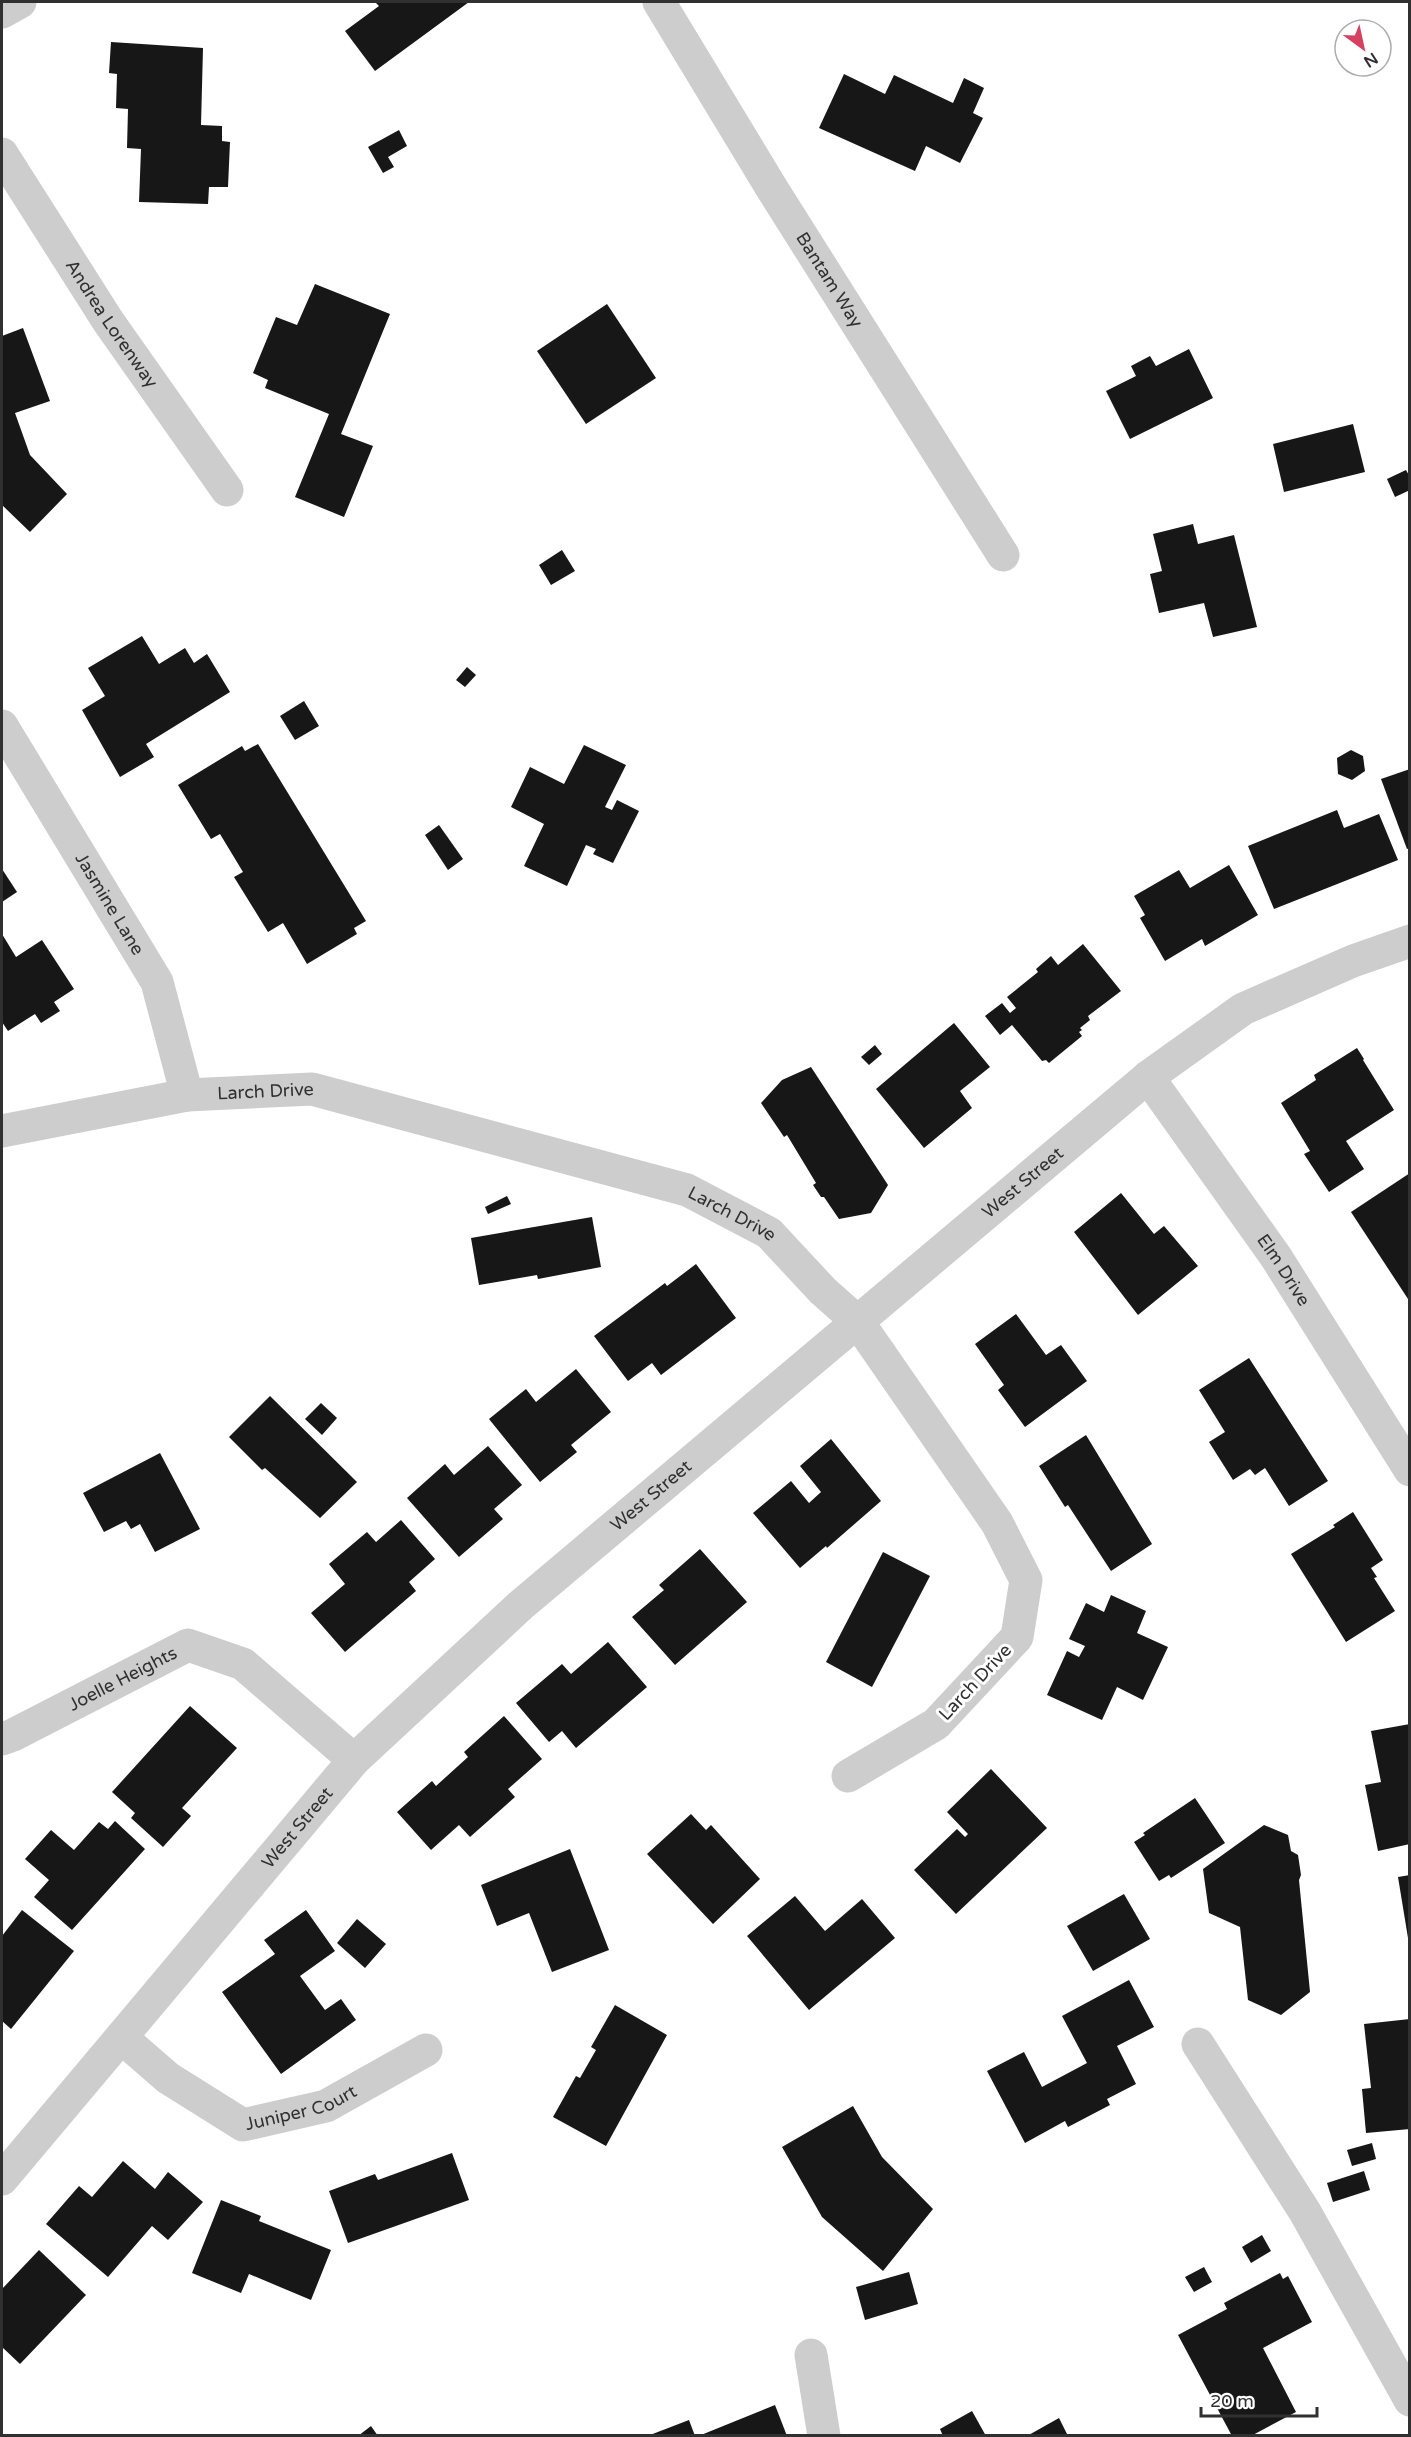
<svg xmlns="http://www.w3.org/2000/svg" width="1411" height="2437" font-family="'Varela Round',sans-serif">
  <rect width="100%" height="100%" fill="#fff"/>
  <g fill="#171717">
    <polygon points="375,2 469,2 375,71 345,31 379,6"/>
    <polygon points="111,42 203,48 201,125 222,126 222,141 230,142 228,187 209,187 208,204 139,202 141,149 127,148 128,109 116,108 117,74 109,73"/>
    <polygon points="844,74 885,94 894,75 953,103 964,78 984,88 973,113 983,118 960,163 926,146 915,171 819,128"/>
    <polygon points="399,130 407,146 388,157 394,167 383,173 368,147"/>
    <polygon points="315,284 390,314 341,434 373,446 344,517 295,497 329,414 265,388 268,380 253,373 276,317 297,325"/>
    <polygon points="607,304 656,378 586,424 537,351"/>
    <polygon points="23,328 50,401 15,413 30,455 67,494 30,532 2,505 2,336"/>
    <polygon points="1189,349 1213,398 1130,439 1106,391 1136,376 1131,366 1150,356 1156,366"/>
    <polygon points="1353,424 1365,472 1284,492 1273,444"/>
    <polygon points="1406,470 1410,477 1410,490 1395,497 1387,479"/>
    <polygon points="1193,524 1198,544 1234,535 1257,627 1213,637 1204,603 1159,613 1150,574 1162,571 1153,534"/>
    <polygon points="562,550 575,571 551,585 539,565"/>
    <polygon points="142,636 159,664 185,648 194,663 207,654 230,692 146,744 154,757 120,777 82,710 105,696 88,668"/>
    <polygon points="467,667 476,675 465,687 456,680"/>
    <polygon points="304,701 319,726 295,740 280,716"/>
    <polygon points="258,744 366,921 354,928 357,934 307,964 283,923 268,932 234,877 243,872 220,834 211,839 178,785 242,746 245,751"/>
    <polygon points="584,745 626,765 605,807 612,810 617,800 639,811 613,863 593,854 596,849 586,845 567,886 524,866 544,824 511,807 530,767 564,784"/>
    <polygon points="1351,750 1363,756 1365,771 1352,780 1338,774 1337,758"/>
    <polygon points="1410,769 1410,848 1407,849 1381,779"/>
    <polygon points="1337,810 1344,828 1379,814 1398,860 1274,909 1248,846"/>
    <polygon points="439,825 463,859 448,870 425,835"/>
    <polygon points="1229,865 1258,915 1205,946 1202,939 1165,961 1140,918 1145,915 1134,896 1179,870 1190,888"/>
    <polygon points="2,869 17,892 2,902"/>
    <polygon points="2,934 16,957 42,940 74,989 54,1002 60,1011 41,1023 35,1014 8,1031 2,1022"/>
    <polygon points="1083,944 1121,991 1088,1016 1090,1020 1080,1028 1082,1030 1079,1032 1082,1036 1049,1063 1046,1060 1042,1061 1012,1025 1000,1035 985,1016 1002,1003 1010,1013 1016,1008 1007,997 1038,972 1036,969 1051,956 1058,965"/>
    <polygon points="954,1023 990,1067 960,1091 972,1108 924,1148 876,1089"/>
    <polygon points="875,1045 882,1054 869,1065 861,1057"/>
    <polygon points="1357,1048 1364,1059 1363,1060 1394,1110 1346,1141 1364,1169 1329,1192 1304,1154 1310,1151 1281,1103 1316,1080 1314,1075"/>
    <polygon points="811,1067 888,1185 871,1213 839,1219 824,1197 821,1197 813,1185 816,1183 787,1135 784,1137 761,1103 782,1080"/>
    <polygon points="1410,1173 1410,1302 1351,1212"/>
    <polygon points="1121,1193 1154,1234 1164,1226 1198,1266 1138,1315 1074,1232"/>
    <polygon points="507,1196 511,1204 488,1214 485,1207"/>
    <polygon points="592,1217 601,1267 538,1279 537,1275 479,1285 471,1238"/>
    <polygon points="696,1264 736,1318 661,1375 652,1363 628,1381 594,1336 665,1283 667,1286"/>
    <polygon points="1016,1314 1046,1355 1061,1345 1087,1381 1025,1427 998,1390 1004,1385 975,1344"/>
    <polygon points="1249,1358 1328,1481 1289,1506 1265,1468 1255,1475 1250,1469 1233,1480 1209,1442 1225,1432 1199,1390"/>
    <polygon points="576,1369 611,1412 571,1445 577,1452 540,1482 489,1419 526,1389 536,1402"/>
    <polygon points="270,1396 357,1482 320,1518 265,1468 262,1470 229,1437"/>
    <polygon points="321,1403 337,1418 322,1435 305,1419"/>
    <polygon points="1086,1435 1152,1544 1111,1571 1068,1505 1065,1507 1039,1466"/>
    <polygon points="831,1439 881,1501 827,1548 826,1546 800,1568 753,1513 791,1481 809,1503 821,1492 800,1466"/>
    <polygon points="488,1446 522,1485 494,1509 503,1519 459,1557 407,1498 445,1464 454,1475"/>
    <polygon points="160,1453 200,1529 155,1552 140,1524 131,1529 126,1521 104,1532 83,1493"/>
    <polygon points="1353,1512 1383,1560 1371,1568 1377,1577 1374,1578 1395,1611 1346,1642 1291,1554 1335,1527 1333,1525"/>
    <polygon points="401,1520 435,1559 409,1582 416,1591 345,1652 311,1613 345,1584 329,1564 367,1532 376,1542"/>
    <polygon points="700,1549 747,1602 675,1665 632,1617 664,1590 659,1585"/>
    <polygon points="883,1552 930,1576 872,1687 826,1662"/>
    <polygon points="1111,1595 1146,1611 1137,1633 1168,1647 1143,1700 1117,1687 1102,1720 1047,1695 1067,1651 1079,1657 1085,1646 1069,1639 1086,1603 1104,1612"/>
    <polygon points="608,1642 647,1687 576,1748 562,1731 549,1742 516,1703 562,1664 571,1674"/>
    <polygon points="190,1706 237,1748 182,1808 191,1816 163,1847 131,1818 135,1813 112,1792"/>
    <polygon points="504,1716 542,1759 508,1789 515,1797 470,1837 459,1825 431,1850 397,1812 432,1781 436,1786 468,1757 464,1752"/>
    <polygon points="1410,1724 1410,1844 1378,1851 1365,1785 1381,1782 1371,1731"/>
    <polygon points="991,1769 1047,1828 956,1914 914,1870 957,1829 965,1837 968,1834 947,1812"/>
    <polygon points="1195,1798 1225,1843 1171,1878 1169,1875 1159,1881 1134,1842 1145,1835 1143,1833"/>
    <polygon points="691,1814 706,1830 711,1825 760,1879 713,1924 647,1854"/>
    <polygon points="115,1821 145,1849 72,1930 34,1897 49,1880 25,1859 51,1830 74,1850 99,1822 108,1829"/>
    <polygon points="1264,1825 1288,1835 1291,1851 1298,1855 1301,1875 1299,1880 1310,1992 1281,2015 1248,2000 1240,1927 1209,1913 1203,1869"/>
    <polygon points="570,1849 609,1950 552,1972 529,1913 497,1926 481,1885"/>
    <polygon points="1410,1875 1410,1938 1408,1938 1398,1877"/>
    <polygon points="1124,1894 1150,1939 1093,1971 1067,1926"/>
    <polygon points="795,1896 825,1931 862,1899 895,1938 809,2010 747,1936"/>
    <polygon points="22,1910 74,1951 11,2029 2,2021 2,1936"/>
    <polygon points="306,1910 335,1951 300,1976 325,2010 341,1999 356,2020 281,2074 222,1992 275,1954 264,1940"/>
    <polygon points="357,1919 386,1944 365,1968 337,1943"/>
    <polygon points="1129,1980 1154,2027 1117,2046 1136,2084 1107,2099 1110,2105 1068,2127 1065,2121 1025,2143 987,2071 1024,2052 1042,2087 1087,2063 1062,2016"/>
    <polygon points="615,2005 667,2035 606,2146 553,2117 576,2076 580,2078 596,2050 591,2047"/>
    <polygon points="1410,2019 1410,2129 1366,2133 1362,2089 1371,2088 1364,2024"/>
    <polygon points="853,2106 882,2157 933,2209 883,2271 822,2217 782,2147"/>
    <polygon points="1372,2143 1376,2159 1352,2166 1347,2150"/>
    <polygon points="452,2153 469,2200 348,2243 329,2191 375,2174 378,2180"/>
    <polygon points="123,2161 155,2189 168,2172 203,2202 168,2240 152,2226 108,2277 46,2224 79,2186 92,2197"/>
    <polygon points="1364,2171 1370,2190 1333,2202 1327,2183"/>
    <polygon points="221,2200 261,2216 259,2221 331,2250 311,2300 249,2274 241,2293 192,2273"/>
    <polygon points="1262,2235 1271,2251 1251,2263 1242,2247"/>
    <polygon points="39,2250 86,2295 20,2364 2,2347 2,2289"/>
    <polygon points="1204,2267 1212,2282 1194,2292 1185,2277"/>
    <polygon points="909,2272 918,2304 865,2320 856,2287"/>
    <polygon points="1280,2273 1283,2279 1288,2276 1312,2322 1263,2348 1296,2412 1251,2436 1232,2436 1178,2335 1227,2309 1224,2303"/>
    <polygon points="775,2405 787,2436 701,2436 701,2435"/>
    <polygon points="972,2411 986,2436 943,2436 940,2429"/>
    <polygon points="1059,2418 1068,2436 1027,2436"/>
    <polygon points="689,2420 695,2436 650,2436 650,2435"/>
    <polygon points="371,2426 378,2436 358,2436"/>
  </g>
  <g fill="none" stroke-linecap="round" stroke-linejoin="round">
    <g stroke="#cdcdcd" stroke-width="33">
      <path id="s1" d="M659 2 771 187 1003 555"/>
      <polyline points="2,12 20,2"/>
      <path id="s2" d="M2 154 108 321 227 490"/>
      <path id="s3" d="M2 726 157 982 187 1095"/>
      <path id="s4" d="M1148 1077 1276 1257 1410 1470"/>
      <path id="s5" d="M2 1131 187 1095 312 1089 687 1190 769 1233 823 1291 858 1322 997 1523 1026 1580 1017 1637 936 1724 848 1776"/>
      <path id="s6" d="M2 1739 13 1735 188 1645 243 1664 354 1760"/>
      <path id="s7" d="M122 2038 168 2078 243 2125 326 2106 426 2050"/>
      <polyline points="1198,2044 1305,2212 1410,2400"/>
      <path id="s8" d="M2 2179 354 1760 521 1605 1148 1077 1243 1009 1353 961 1410 941"/>
      <polyline points="811,2355 824,2436"/>
    </g>
  </g>
  <g text-anchor="middle" dominant-baseline="central" stroke-width="6" stroke-linejoin="round" paint-order="stroke">
    <g font-size="18" fill="#303030" stroke="#fff">
      <text stroke="none"><textPath href="#s1" startOffset="326">Bantam Way</textPath></text>
      <text stroke="none"><textPath href="#s2" startOffset="202">Andrea Lorenway</textPath></text>
      <text stroke="none"><textPath href="#s3" startOffset="208">Jasmine Lane</textPath></text>
      <text stroke="none"><textPath href="#s5" startOffset="267">Larch Drive</textPath></text>
      <text stroke="none"><textPath href="#s8" startOffset="1431">West Street</textPath></text>
      <text stroke="none"><textPath href="#s5" startOffset="753">Larch Drive</textPath></text>
      <text stroke="none"><textPath href="#s4" startOffset="236">Elm Drive</textPath></text>
      <text stroke="none"><textPath href="#s8" startOffset="945">West Street</textPath></text>
      <text stroke="none"><textPath href="#s6" startOffset="135">Joelle Heights</textPath></text>
      <text transform="translate(975 1682) rotate(-47)">Larch Drive</text>
      <text stroke="none"><textPath href="#s8" startOffset="459">West Street</textPath></text>
      <text stroke="none"><textPath href="#s7" startOffset="210">Juniper Court</textPath></text>
    </g>
  </g>
  <rect width="1411" height="2437" fill="none" stroke="#303030" stroke-width="6"/>
  <g transform="translate(1363 48) rotate(147)"><circle r="28" fill="#ffffff" stroke="#acacac" stroke-width="1.5"/>
  <path d="M0-4.5L10 22L0 15L-10 22Z" fill="#d84061"/>
  <text y="-9" font-size="16" font-weight="bold" text-anchor="middle" fill="#303030">N</text>
  </g>
  <path d="M1201 2407v9h116v-9" fill="none" stroke="#303030" stroke-width="3"/>
  <text x="1210" y="2407" font-size="18" fill="#303030" stroke="#ffffff" stroke-width="4.5" paint-order="stroke">20 m</text>
</svg>
